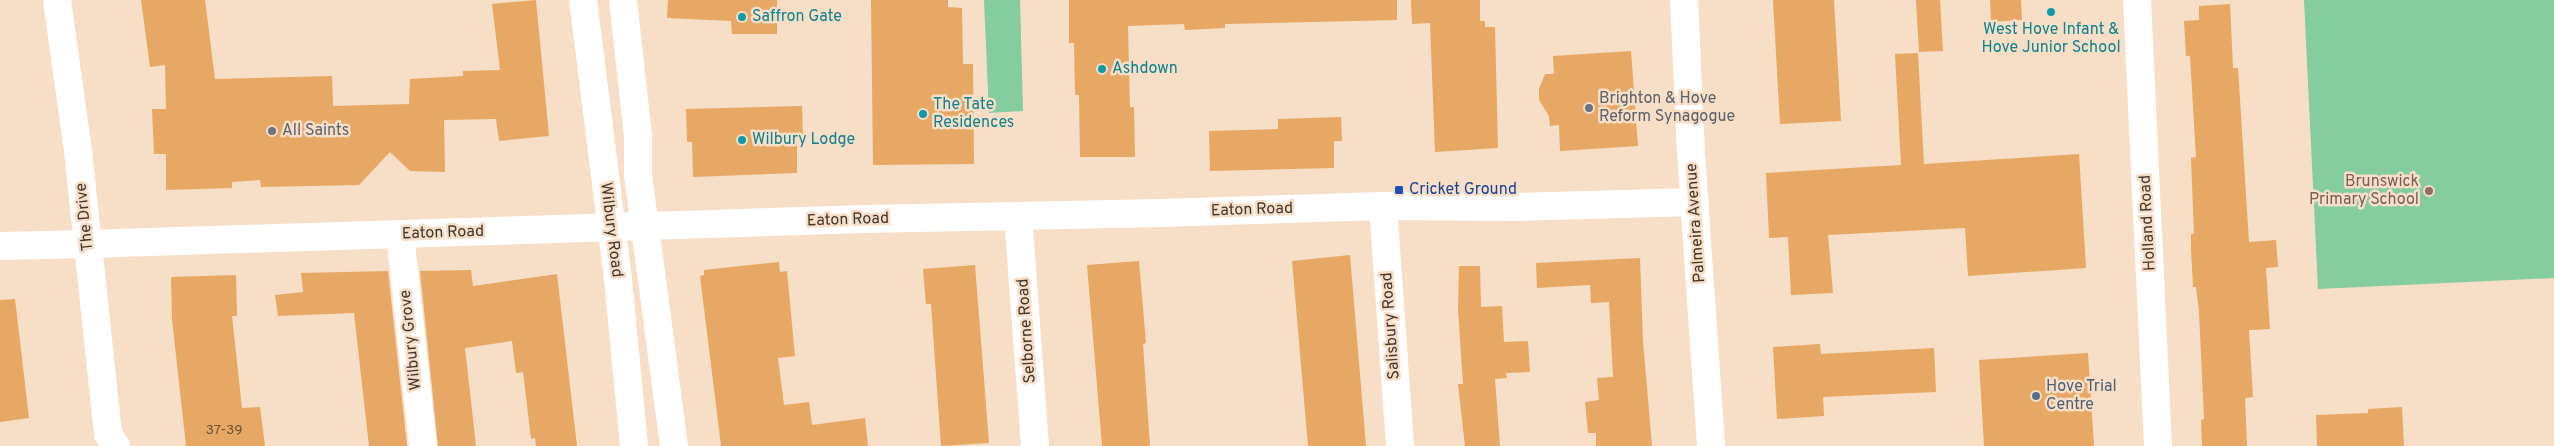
<svg xmlns="http://www.w3.org/2000/svg" width="2554" height="446" font-family="Overpass,sans-serif">
  <rect width="100%" height="100%" fill="#f7dec6"/>
  <g fill="#85cc9f">
    <polygon points="984,0 1020,0 1023,111 989,113"/>
    <polygon points="2304,0 2554,0 2554,278 2318,289"/>
  </g>
  <g fill="#e6a864">
    <polygon points="141,0 205,0 215,79 332,76 333,106 409,104 410,79 463,76 463,71 500,70 492,4 536,0 549,136 499,141 496,119 444,120 445,172 410,171 390,152 359,185 261,187 260,180 232,182 232,188 166,190 166,154 154,154 152,109 166,109 165,65 150,67"/>
    <polygon points="668,0 777,0 777,34 732,34 731,21 667,18"/>
    <polygon points="871,0 948,0 948,7 962,8 963,64 973,64 974,164 873,165"/>
    <polygon points="1069,0 1397,0 1397,20 1225,24 1225,28 1185,30 1184,24 1128,26 1130,107 1134,107 1135,157 1080,157 1079,95 1075,95 1074,43 1069,43"/>
    <polygon points="1411,0 1480,0 1480,21 1485,21 1485,27 1495,27 1498,148 1435,152 1430,23 1412,24"/>
    <polygon points="1773,0 1834,0 1841,121 1780,124"/>
    <polygon points="1916,0 1940,0 1943,51 1919,52"/>
    <polygon points="1990,0 2021,0 2022,20 1991,22"/>
    <polygon points="2230,4 2233,68 2238,68 2249,242 2276,240 2278,267 2266,268 2270,329 2249,330 2253,397 2245,398 2247,446 2202,446 2201,420 2204,419 2199,312 2196,287 2193,287 2191,249 2191,234 2194,234 2191,158 2196,157 2190,56 2186,56 2184,21 2199,20 2199,6"/>
    <polygon points="1631,51 1638,146 1560,151 1559,125 1550,126 1549,116 1539,100 1539,89 1545,74 1554,74 1553,56"/>
    <polygon points="1918,53 1924,164 2079,154 2086,268 1968,276 1965,228 1828,235 1833,293 1791,295 1788,237 1769,238 1766,173 1901,165 1895,54"/>
    <polygon points="802,106 803,139 797,139 797,173 693,177 692,142 687,142 686,109"/>
    <polygon points="1341,117 1342,141 1334,141 1334,168 1210,171 1209,131 1278,129 1278,119"/>
    <polygon points="1350,255 1366,446 1308,446 1292,261"/>
    <polygon points="1640,258 1643,341 1652,446 1596,446 1596,433 1588,433 1585,402 1599,400 1597,378 1613,377 1609,302 1591,303 1590,285 1537,288 1536,263"/>
    <polygon points="1139,261 1146,343 1143,344 1150,446 1102,446 1087,265"/>
    <polygon points="779,262 780,272 787,271 795,356 778,358 784,405 809,402 812,425 865,418 868,446 721,446 700,276 704,275 704,270"/>
    <polygon points="975,265 989,443 941,446 931,304 926,304 923,269"/>
    <polygon points="1459,266 1480,266 1481,307 1502,306 1504,342 1528,341 1530,372 1506,373 1507,378 1495,379 1500,446 1465,446 1458,384 1463,384 1458,309"/>
    <polygon points="471,270 473,286 557,274 577,446 536,446 535,438 531,439 523,372 516,373 512,341 465,348 476,446 438,446 420,271"/>
    <polygon points="388,271 407,446 369,446 354,313 278,316 275,295 303,292 301,273"/>
    <polygon points="236,275 237,316 232,316 242,408 260,407 265,446 186,446 172,319 171,277"/>
    <polygon points="15,299 29,418 0,422 0,300"/>
    <polygon points="1820,344 1821,354 1934,348 1936,392 1823,397 1824,416 1777,419 1773,347"/>
    <polygon points="2088,353 2094,446 1984,446 1979,360"/>
    <polygon points="2402,407 2404,446 2317,446 2316,415 2368,413 2368,409"/>
  </g>
  <g fill="none" stroke-linecap="round" stroke-linejoin="round">
    <g stroke="#fff" stroke-width="28">
      <polyline points="583,0 618,279 634,446"/>
      <polyline points="623,0 638,136 638,175 674,446"/>
      <polyline points="1684,0 1691,153 1711,446"/>
      <polyline points="2137,0 2158,446"/>
      <polyline points="1383,206 1400,446"/>
      <polyline points="1018,216 1035,446"/>
      <polyline points="400,234 423,446"/>
      <polyline points="88,244 864,219 1161,213 1383,206 1518,207 1695,202"/>
    </g>
    <polyline stroke="#fff" stroke-width="28" points="0,246 88,244"/>
    <polyline stroke="#fff" stroke-width="28" points="57,0 78,151 108,434 116,446"/>
  </g>
  <g fill="#0f9aa8" stroke="#f7dec6" stroke-width="2">
    <circle cx="2051" cy="12" r="5"/>
    <circle cx="742" cy="17" r="5"/>
    <circle cx="1102" cy="69" r="5"/>
    <circle cx="923" cy="114" r="5"/>
    <circle cx="742" cy="140" r="5"/>
  </g>
  <g fill="#6b7280" stroke="#f7dec6" stroke-width="2">
    <circle cx="1589" cy="108" r="5"/>
    <circle cx="272" cy="131" r="5"/>
  </g>
  <rect fill="#1a4fb4" stroke="#f7dec6" stroke-width="2" x="1394" y="185" width="10" height="10" rx="2.5"/>
  <circle fill="#8d6e63" stroke="#f7dec6" stroke-width="2" cx="2429" cy="191" r="5"/>
  <circle fill="#5c6f8a" stroke="#f7dec6" stroke-width="2" cx="2036" cy="396" r="5"/>
  <g text-anchor="middle" dominant-baseline="central" stroke-width="5" stroke-linejoin="round" paint-order="stroke">
    <g font-size="14" fill="#6a533c">
      <text x="224" y="430">37-39</text>
    </g>
    <g font-size="16" fill="#0d838f" stroke="#f7dec6" text-anchor="start">
      <text x="752" y="17">Saffron Gate</text>
      <text x="2051" y="30" text-anchor="middle">West Hove Infant &amp;<tspan x="2051" dy="18">Hove Junior School</tspan></text>
      <text x="1112" y="69">Ashdown</text>
      <text x="933" y="105">The Tate<tspan x="933" dy="18">Residences</tspan></text>
      <text x="752" y="140">Wilbury Lodge</text>
    </g>
    <g font-size="16" fill="#5b616d" stroke="#f7dec6" text-anchor="start">
      <text x="1599" y="99">Brighton &amp; Hove<tspan x="1599" dy="18">Reform Synagogue</tspan></text>
      <text x="282" y="131">All Saints</text>
    </g>
    <g font-size="16" fill="#785e54" stroke="#f7dec6" text-anchor="end">
      <text x="2419" y="182">Brunswick<tspan x="2419" dy="18">Primary School</tspan></text>
    </g>
    <g font-size="16" fill="#164399" stroke="#f7dec6" text-anchor="start">
      <text x="1409" y="190">Cricket Ground</text>
    </g>
    <g font-size="16" fill="#41372e" stroke="#f7dec6">
      <text transform="translate(1252 210) rotate(-2)">Eaton Road</text>
      <text transform="translate(85 217) rotate(-96)">The Drive</text>
      <text transform="translate(848 220) rotate(-2)">Eaton Road</text>
      <text transform="translate(1696 223) rotate(-94)">Palmeira Avenue</text>
      <text transform="translate(2148 223) rotate(-93)">Holland Road</text>
      <text transform="translate(611 230) rotate(83)">Wilbury Road</text>
      <text transform="translate(443 233) rotate(-2)">Eaton Road</text>
      <text transform="translate(1391 326) rotate(-94)">Salisbury Road</text>
      <text transform="translate(1027 331) rotate(-94)">Selborne Road</text>
      <text transform="translate(411 340) rotate(-96)">Wilbury Grove</text>
    </g>
    <g font-size="16" fill="#4e5e75" stroke="#f7dec6" text-anchor="start">
      <text x="2046" y="387">Hove Trial<tspan x="2046" dy="18">Centre</tspan></text>
    </g>
  </g>
</svg>
